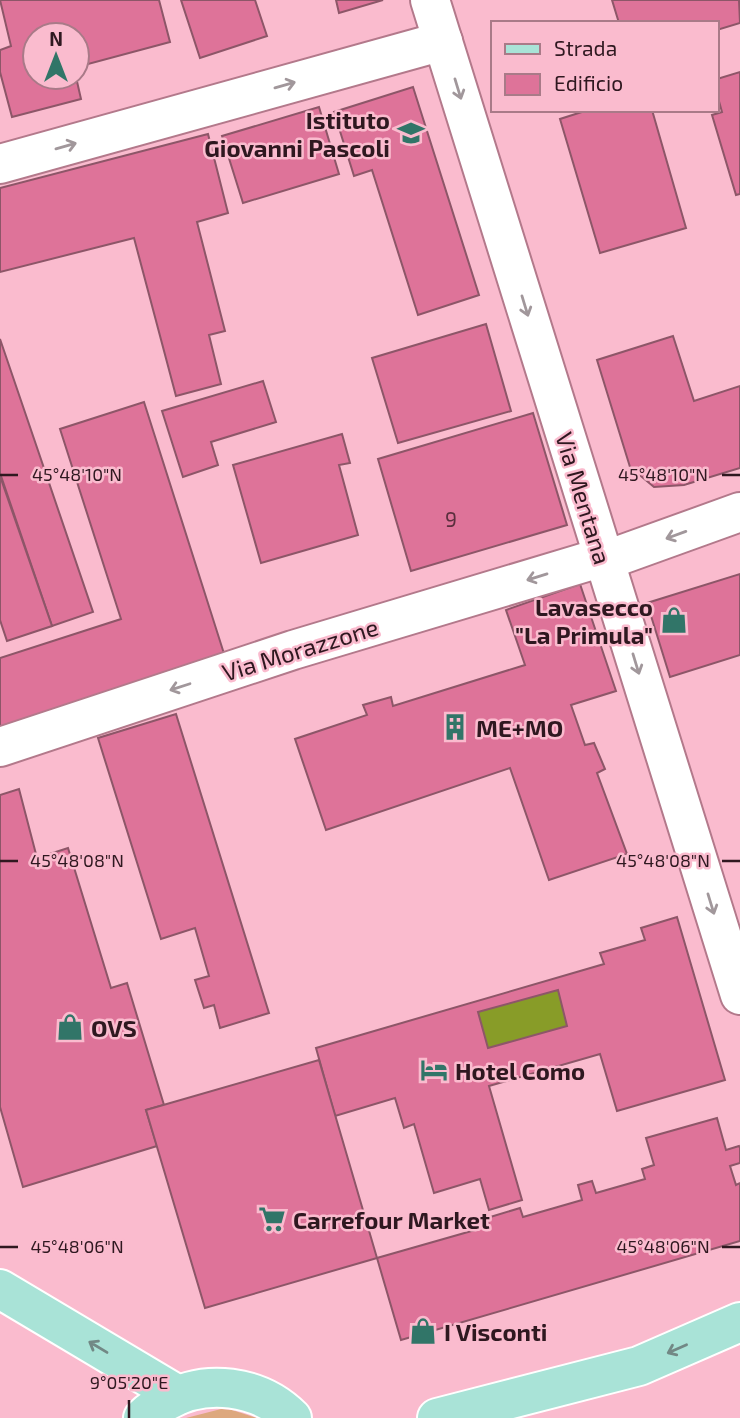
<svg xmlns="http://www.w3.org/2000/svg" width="740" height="1418" font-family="'Exo 2',sans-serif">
  <rect width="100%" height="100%" fill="#fabbce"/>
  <polygon fill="#dda87e" points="221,1409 232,1410 257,1418 186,1418"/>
  <polygon fill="#889c28" points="558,990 567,1026 488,1048 478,1012"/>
  <g fill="#de7399" stroke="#8d5668" stroke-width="2" fill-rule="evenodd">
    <polygon points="0,0 159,0 170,42 77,67 77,35 35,35 35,77 76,77 81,99 12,117 0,72 0,50 11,46"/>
    <polygon points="181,0 255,0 267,36 200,58"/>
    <polygon points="336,0 383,0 339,13"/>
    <polygon points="612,0 739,0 740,23 717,30 717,23 619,23"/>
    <polygon points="740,72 740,194 736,195 712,115 722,112 717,94 717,79"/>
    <polygon points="413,87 479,295 418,315 372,170 354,176 334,112"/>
    <polygon points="319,107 339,174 243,203 222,136"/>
    <polygon points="588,110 652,110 686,228 600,253 560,119"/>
    <polygon points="208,134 228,213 197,222 225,331 209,335 221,384 176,396 134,238 0,272 0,188"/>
    <polygon points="486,324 511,411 398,443 372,358"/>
    <polygon points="673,336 694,401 740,386 740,468 684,485 654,487 630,467 597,360"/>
    <polygon points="0,339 93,612 52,626 0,473"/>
    <polygon points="263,381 276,422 211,442 218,465 183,477 162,411"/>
    <polygon points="144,402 227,663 0,735 0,658 121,619 60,429"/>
    <polygon points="533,413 567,525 411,571 378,459"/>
    <polygon points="342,434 350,463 339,465 358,535 261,563 233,465"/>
    <polygon points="0,476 52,626 7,641 0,620"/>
    <polygon points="740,574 740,655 670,677 647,603"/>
    <polygon points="580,584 616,691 571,705 585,745 594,743 605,769 597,773 627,854 549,880 510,768 326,830 295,739 367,715 363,705 391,697 393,706 525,665 506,610"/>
    <polygon points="176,714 269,1013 220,1028 214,1005 204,1008 195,980 209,976 195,928 161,939 98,738"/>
    <polygon points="19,789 37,858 68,848 111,988 127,983 164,1105 146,1110 157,1146 23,1187 0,1107 0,795"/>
    <path d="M677 917 725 1080 617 1111 600 1054 489 1086 522 1200 489 1210 480 1179 434 1193 414 1124 404 1128 395 1098 335 1116 316 1048 604 964 600 953 645 940 641 928ZM558 990 567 1026 488 1048 478 1012Z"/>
    <polygon points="319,1060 377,1258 205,1308 146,1110"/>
    <polygon points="717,1118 726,1150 739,1146 740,1148 740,1163 730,1166 736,1185 740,1183 740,1241 401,1340 377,1258 489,1226 487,1218 520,1208 523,1217 582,1200 578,1185 592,1181 596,1193 645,1179 642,1169 654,1165 646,1138"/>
  </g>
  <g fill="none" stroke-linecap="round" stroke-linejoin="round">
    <defs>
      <g id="minor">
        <polyline points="430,0 740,995"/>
        <polyline points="0,164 443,41"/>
        <polyline points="604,561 740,512"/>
        <polyline points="0,747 293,650 603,557"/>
      </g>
      <g id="primary">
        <polyline points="0,1289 178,1395"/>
        <path d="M143 1418C148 1411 157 1407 165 1402 205 1378 259 1385 292 1418"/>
        <polyline points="437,1418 639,1366 740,1322"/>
      </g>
    </defs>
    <use href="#minor" stroke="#b3798b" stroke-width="42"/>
    <use href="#primary" stroke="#fff" stroke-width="42"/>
    <use href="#minor" stroke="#fff" stroke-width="38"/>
    <use href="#primary" stroke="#a9e3d7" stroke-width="38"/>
  </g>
  <defs><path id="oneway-shaft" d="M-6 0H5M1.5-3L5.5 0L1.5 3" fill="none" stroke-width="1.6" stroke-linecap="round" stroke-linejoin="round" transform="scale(1.75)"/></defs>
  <g stroke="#a1979b">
    <use href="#oneway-shaft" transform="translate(285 85) rotate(-16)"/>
    <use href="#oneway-shaft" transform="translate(458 89) rotate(73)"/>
    <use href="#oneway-shaft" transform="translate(66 146) rotate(-16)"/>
    <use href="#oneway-shaft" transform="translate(525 306) rotate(73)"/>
    <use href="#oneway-shaft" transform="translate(676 535) rotate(160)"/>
    <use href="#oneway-shaft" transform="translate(537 577) rotate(163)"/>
    <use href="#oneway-shaft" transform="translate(636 664) rotate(73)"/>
    <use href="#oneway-shaft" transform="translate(180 687) rotate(162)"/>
    <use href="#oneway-shaft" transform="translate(711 904) rotate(73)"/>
  </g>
  <g stroke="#728885">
    <use href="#oneway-shaft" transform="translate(98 1347) rotate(-149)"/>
    <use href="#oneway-shaft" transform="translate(677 1349) rotate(156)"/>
  </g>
  <path fill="none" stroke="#2f1820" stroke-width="2.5" d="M0 475H18M722 475H740M0 861H18M722 861H740M0 1247H18M722 1247H740M129 1400V1418"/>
  <defs>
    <symbol id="school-bare" viewBox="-9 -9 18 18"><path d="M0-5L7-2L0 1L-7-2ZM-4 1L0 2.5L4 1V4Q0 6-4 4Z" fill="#317568" stroke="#fabbce" stroke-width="2.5" paint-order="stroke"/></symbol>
    <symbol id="shop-bare" viewBox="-9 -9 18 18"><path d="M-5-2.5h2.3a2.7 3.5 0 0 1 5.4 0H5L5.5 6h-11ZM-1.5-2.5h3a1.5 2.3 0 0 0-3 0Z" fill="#317568" stroke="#fabbce" stroke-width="2.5" paint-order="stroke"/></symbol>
    <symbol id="building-bare" viewBox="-9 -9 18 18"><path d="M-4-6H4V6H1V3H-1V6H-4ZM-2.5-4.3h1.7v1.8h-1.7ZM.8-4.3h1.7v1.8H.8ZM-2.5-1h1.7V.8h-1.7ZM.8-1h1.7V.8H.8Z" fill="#317568" stroke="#fabbce" stroke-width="2.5" paint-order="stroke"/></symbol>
    <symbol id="hotel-bare" viewBox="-9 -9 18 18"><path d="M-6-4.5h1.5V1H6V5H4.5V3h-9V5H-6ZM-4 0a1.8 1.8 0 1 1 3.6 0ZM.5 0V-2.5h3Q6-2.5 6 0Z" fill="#317568" stroke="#fabbce" stroke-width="2.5" paint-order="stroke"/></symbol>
    <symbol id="supermarket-bare" viewBox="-9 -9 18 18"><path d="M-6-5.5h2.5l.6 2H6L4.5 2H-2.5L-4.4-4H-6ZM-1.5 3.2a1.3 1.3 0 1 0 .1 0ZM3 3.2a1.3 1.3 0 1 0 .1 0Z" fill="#317568" stroke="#fabbce" stroke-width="2.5" paint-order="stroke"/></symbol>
  </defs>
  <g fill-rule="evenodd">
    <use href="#school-bare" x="392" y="114" width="38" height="38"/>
    <use href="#shop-bare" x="655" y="601" width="38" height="38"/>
    <use href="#building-bare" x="436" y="708" width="38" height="38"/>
    <use href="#shop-bare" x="51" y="1008" width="38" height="38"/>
    <use href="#hotel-bare" x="415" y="1051" width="38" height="38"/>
    <use href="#supermarket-bare" x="253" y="1200" width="38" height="38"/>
    <use href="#shop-bare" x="404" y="1312" width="38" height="38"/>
  </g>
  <g text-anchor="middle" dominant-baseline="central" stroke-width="5" stroke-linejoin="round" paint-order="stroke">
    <g font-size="21" fill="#5b2f3e">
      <text x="451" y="518">9</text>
    </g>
    <g font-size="24" font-weight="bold" fill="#2f1820" stroke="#fabbce" text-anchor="start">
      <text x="390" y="119" text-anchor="end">Istituto<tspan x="390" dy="28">Giovanni Pascoli</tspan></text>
      <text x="653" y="606" text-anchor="end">Lavasecco<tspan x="653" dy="28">"La Primula"</tspan></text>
      <text x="476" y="727">ME+MO</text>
      <text x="91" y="1027">OVS</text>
      <text x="455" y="1070">Hotel Como</text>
      <text x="293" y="1219">Carrefour Market</text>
      <text x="444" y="1331">I Visconti</text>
    </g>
    <g font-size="24" fill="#2f1820" stroke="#fabbce">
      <text transform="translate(584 498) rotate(73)">Via Mentana</text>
      <text transform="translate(300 649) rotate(-17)">Via Morazzone</text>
    </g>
  </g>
  <g font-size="18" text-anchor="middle" fill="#2f1820" stroke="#fabbce" stroke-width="5" stroke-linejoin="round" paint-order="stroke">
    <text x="77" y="481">45°48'10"N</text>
    <text x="663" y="481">45°48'10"N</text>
    <text x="77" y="867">45°48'08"N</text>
    <text x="663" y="867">45°48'08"N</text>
    <text x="77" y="1253">45°48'06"N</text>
    <text x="663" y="1253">45°48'06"N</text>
    <text x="129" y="1389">9°05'20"E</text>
  </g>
  <rect x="491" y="21" width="228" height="91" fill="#fabbce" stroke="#a97a88" stroke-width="2"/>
  <rect x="505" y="44" width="35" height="10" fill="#a9e3d7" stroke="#a97a88" stroke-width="2"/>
  <text x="554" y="56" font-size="21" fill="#2f1820">Strada</text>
  <rect x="505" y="74" width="35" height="21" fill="#de7399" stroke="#a97a88" stroke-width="2"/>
  <text x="554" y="91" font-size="21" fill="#2f1820">Edificio</text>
  <g transform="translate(56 56)"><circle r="33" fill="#fabbce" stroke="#a97a88" stroke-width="2"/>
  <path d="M0-5L12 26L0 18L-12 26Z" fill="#317568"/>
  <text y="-10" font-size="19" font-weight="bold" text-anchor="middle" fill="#2f1820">N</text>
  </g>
</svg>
